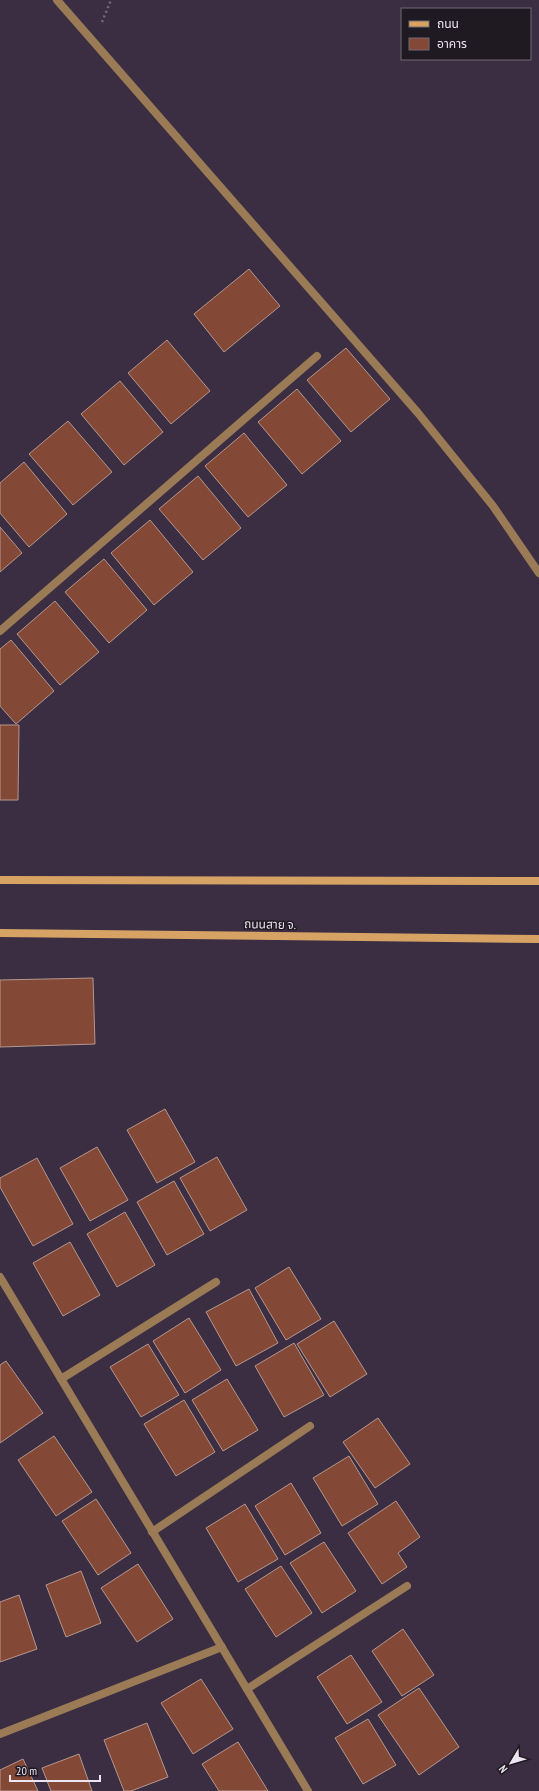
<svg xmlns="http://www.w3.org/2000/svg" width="539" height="1791" font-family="'PT Sans Narrow','Noto Sans Thai',sans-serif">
  <rect width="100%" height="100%" fill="#3b2e42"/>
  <g fill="#844836" stroke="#b5978e">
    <polygon points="249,269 280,306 224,352 194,314"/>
    <polygon points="167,340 210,391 171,424 128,373"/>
    <polygon points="346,348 390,399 351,432 307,380"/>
    <polygon points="120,381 163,432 124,465 81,414"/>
    <polygon points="297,389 341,441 302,474 258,422"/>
    <polygon points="68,421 112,472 73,505 29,454"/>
    <polygon points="244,433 287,485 248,517 205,466"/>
    <polygon points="24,462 67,514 29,547 0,513 0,483"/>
    <polygon points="198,476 241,528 203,560 159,509"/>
    <polygon points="150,520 193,572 154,605 111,553"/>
    <polygon points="0,527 22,553 0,572"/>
    <polygon points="104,559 147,610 109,643 65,592"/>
    <polygon points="55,601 99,652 60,685 17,634"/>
    <polygon points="11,640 54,691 16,724 0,706 0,649"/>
    <polygon points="0,725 19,725 18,800 0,800"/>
    <polygon points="93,978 95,1044 0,1047 0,980"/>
    <polygon points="165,1109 195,1162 157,1183 127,1130"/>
    <polygon points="97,1147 128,1200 90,1221 60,1168"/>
    <polygon points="217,1157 247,1210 210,1231 180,1178"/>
    <polygon points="37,1158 73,1224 33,1246 0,1187 0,1178"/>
    <polygon points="174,1181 204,1234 167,1255 137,1202"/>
    <polygon points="125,1212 155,1265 117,1287 87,1234"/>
    <polygon points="70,1242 100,1295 63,1316 33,1263"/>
    <polygon points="289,1267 321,1319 286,1340 255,1288"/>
    <polygon points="249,1289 278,1343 236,1366 206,1312"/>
    <polygon points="189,1318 221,1370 185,1393 153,1341"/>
    <polygon points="334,1321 367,1374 330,1397 297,1344"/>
    <polygon points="294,1343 324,1395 284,1417 255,1366"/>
    <polygon points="148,1344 179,1395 141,1417 110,1367"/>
    <polygon points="6,1361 43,1413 0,1443 0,1365"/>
    <polygon points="227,1379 258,1430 223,1451 192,1400"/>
    <polygon points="184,1400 215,1452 176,1476 144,1424"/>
    <polygon points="378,1418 410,1464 375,1488 343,1442"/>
    <polygon points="54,1436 92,1492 56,1516 18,1460"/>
    <polygon points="349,1456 378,1504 342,1526 313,1478"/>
    <polygon points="291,1483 321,1533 285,1555 255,1506"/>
    <polygon points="96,1499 131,1553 98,1575 62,1521"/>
    <polygon points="396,1501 420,1537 398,1553 407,1567 382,1584 348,1533"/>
    <polygon points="245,1504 278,1559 238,1582 206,1528"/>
    <polygon points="324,1542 356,1591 322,1613 290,1563"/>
    <polygon points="138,1564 173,1619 137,1642 101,1588"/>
    <polygon points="281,1566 312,1613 276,1637 245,1589"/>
    <polygon points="81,1571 101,1623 66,1637 46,1585"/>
    <polygon points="19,1595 37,1649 0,1662 0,1602"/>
    <polygon points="403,1629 434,1675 402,1696 372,1651"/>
    <polygon points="351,1655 382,1702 347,1724 317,1677"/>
    <polygon points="201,1679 233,1729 193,1754 161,1703"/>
    <polygon points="419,1688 459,1747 419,1775 378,1715"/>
    <polygon points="368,1719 396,1765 363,1784 335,1738"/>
    <polygon points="147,1723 168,1777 131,1791 124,1791 104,1740"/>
    <polygon points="238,1742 268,1791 219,1791 202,1764"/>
    <polygon points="79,1754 92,1791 51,1791 42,1768"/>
    <polygon points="23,1759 38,1791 0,1791 0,1770"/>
  </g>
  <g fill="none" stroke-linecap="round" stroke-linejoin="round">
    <polyline stroke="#75697b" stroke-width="2.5" stroke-dasharray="2 3" stroke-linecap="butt" points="102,22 111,0"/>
    <g stroke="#9b7b56" stroke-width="8">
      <polyline points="57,0 418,413 493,506 539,573"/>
      <polyline points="0,631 317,356"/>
      <polyline points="0,1277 308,1791"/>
      <polyline points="61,1379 216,1282"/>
      <polyline points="152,1532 310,1426"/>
      <polyline points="247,1689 407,1586"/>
      <polyline points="0,1734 222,1647"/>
    </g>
    <g stroke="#d6a365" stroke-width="8">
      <polyline points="0,880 539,881"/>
      <polyline points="0,933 539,939"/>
    </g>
  </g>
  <g text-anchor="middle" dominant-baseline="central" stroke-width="3" stroke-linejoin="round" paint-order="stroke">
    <g font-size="12" fill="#ede5f1" stroke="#1f1922">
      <text transform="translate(270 924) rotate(1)">ถนนสาย จ.</text>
    </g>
  </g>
  <rect x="401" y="8" width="130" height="52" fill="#1f1922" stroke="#716b75"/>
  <rect x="409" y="21" width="20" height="6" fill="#d6a365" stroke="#716b75"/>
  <text x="437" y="28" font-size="12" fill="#ede5f1">ถนน</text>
  <rect x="409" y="38" width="20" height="12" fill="#844836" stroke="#716b75"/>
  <text x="437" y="48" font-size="12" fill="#ede5f1">อาคาร</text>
  <g transform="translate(511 1763) rotate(232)" stroke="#1f1922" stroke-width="3" paint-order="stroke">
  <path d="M0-3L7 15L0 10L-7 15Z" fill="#ede5f1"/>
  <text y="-6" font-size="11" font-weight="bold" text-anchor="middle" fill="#ede5f1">N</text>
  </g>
  <path d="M10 1775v6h90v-6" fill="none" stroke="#ede5f1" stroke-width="2"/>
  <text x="16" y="1775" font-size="12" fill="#ede5f1" stroke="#1f1922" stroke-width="3" paint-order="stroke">20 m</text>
</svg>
